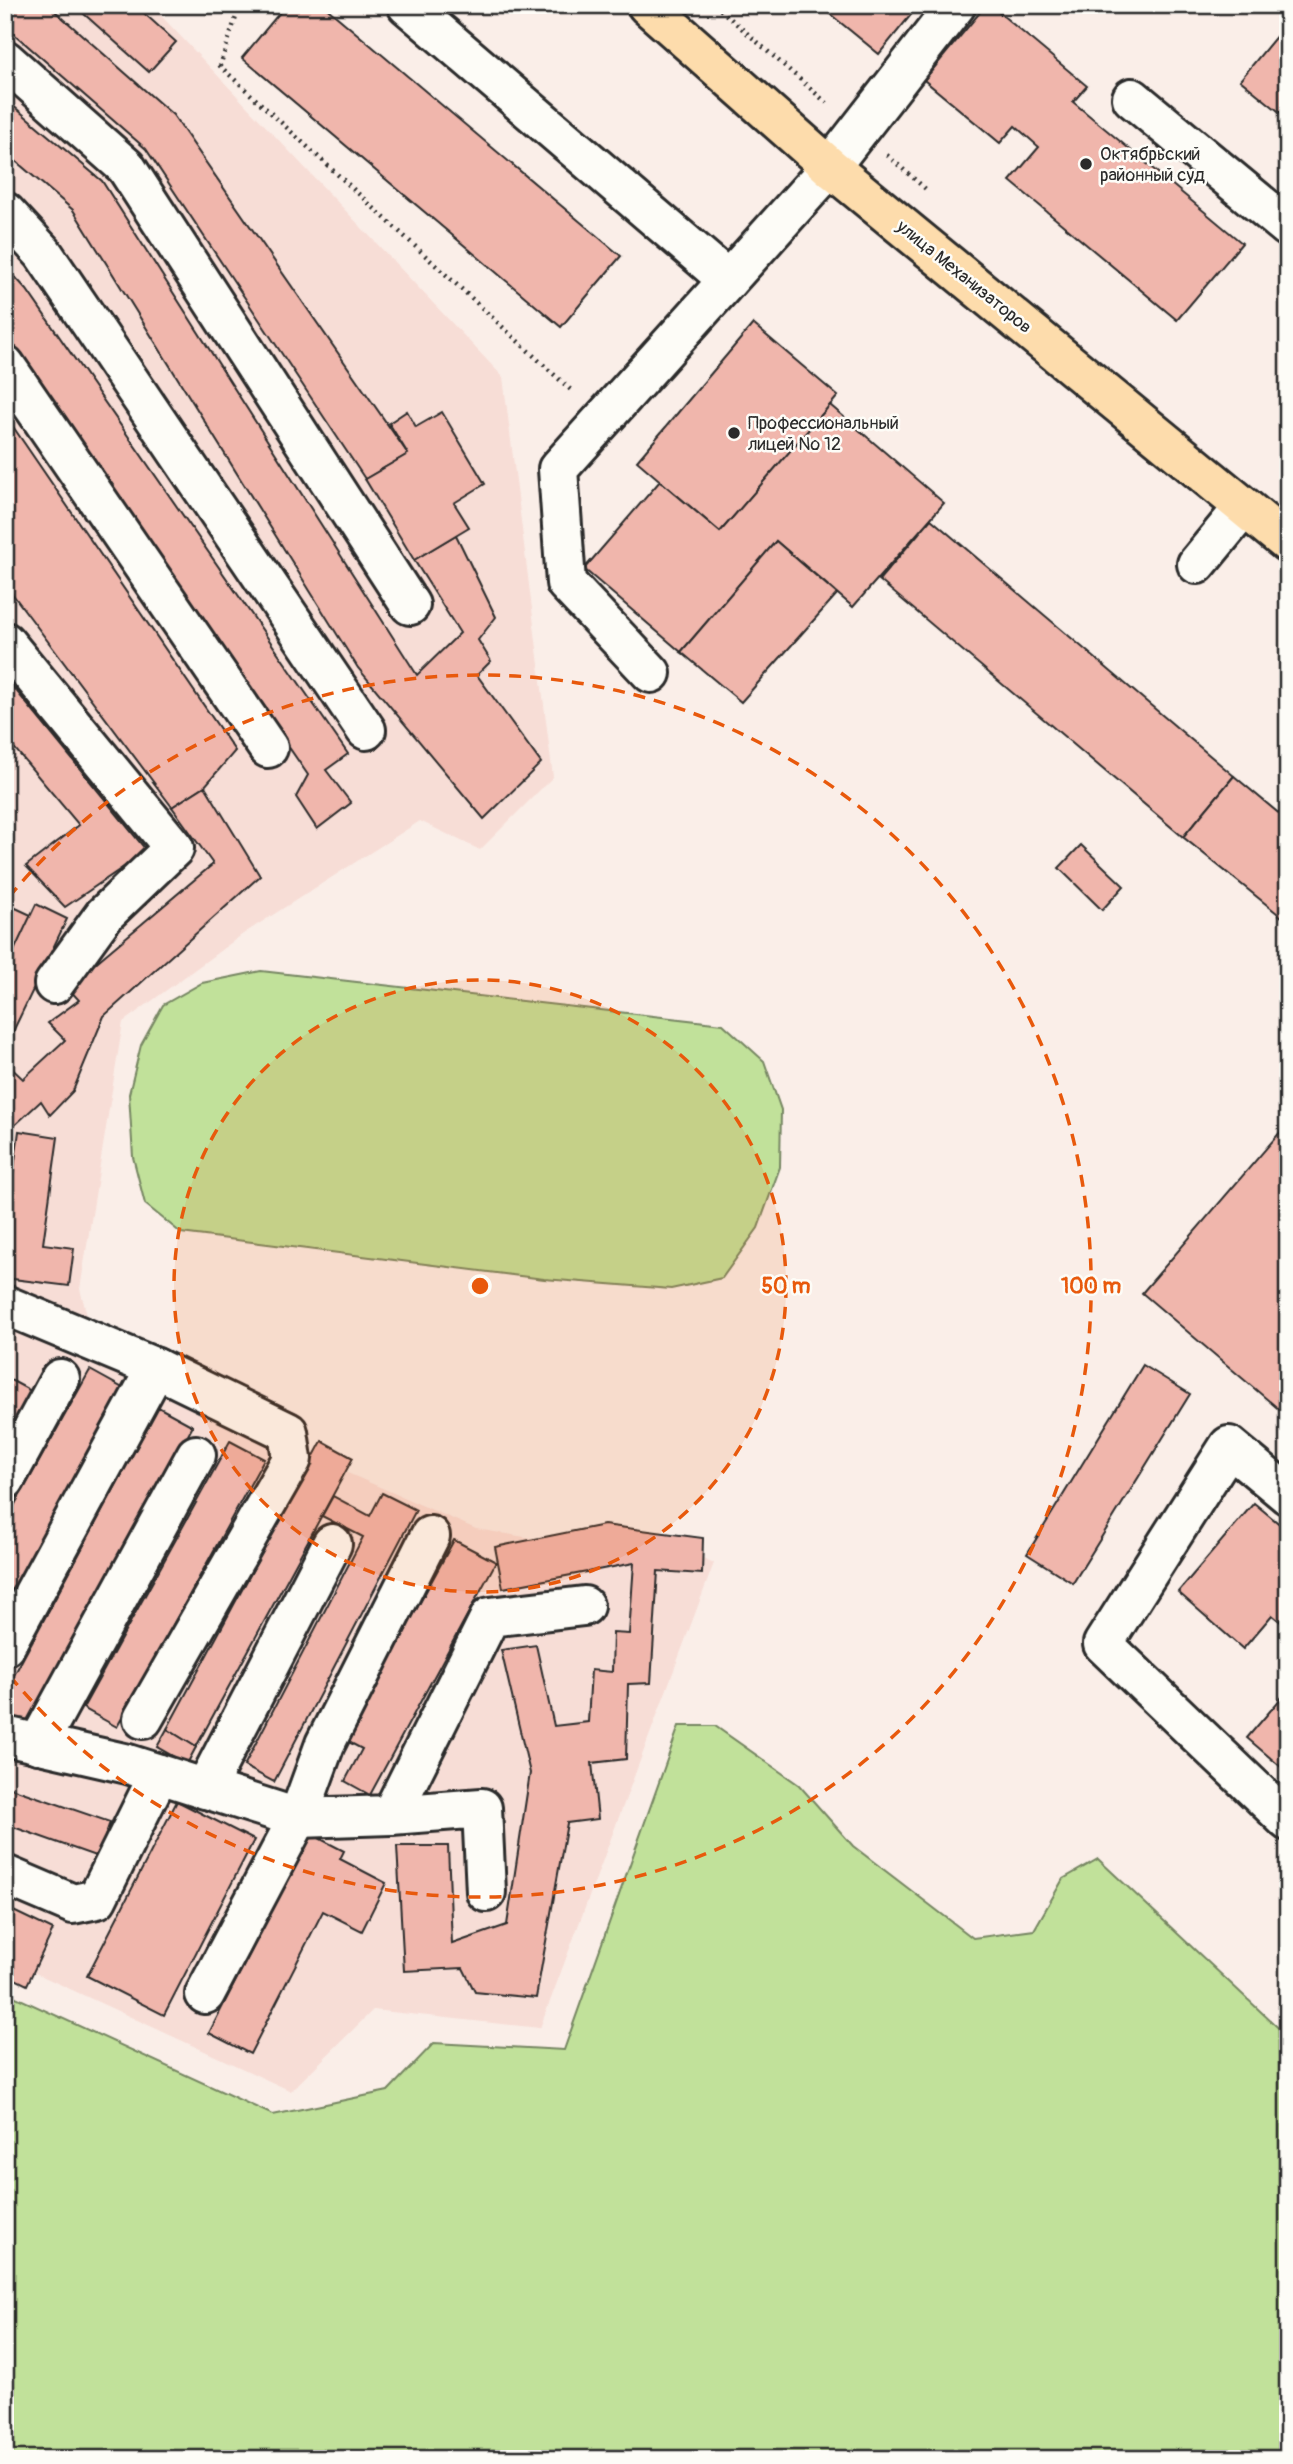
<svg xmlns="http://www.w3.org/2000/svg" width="1293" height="2464" font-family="Pangolin,sans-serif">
  <rect width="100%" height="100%" fill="#faeee8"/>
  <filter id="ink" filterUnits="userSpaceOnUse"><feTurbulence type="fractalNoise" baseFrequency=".0143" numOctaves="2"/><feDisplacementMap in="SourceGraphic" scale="14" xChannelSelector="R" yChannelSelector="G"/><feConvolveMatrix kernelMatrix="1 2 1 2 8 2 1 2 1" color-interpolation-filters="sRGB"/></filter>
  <g filter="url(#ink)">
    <polygon fill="#f7ddd6" points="5,5 151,5 503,377 553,777 480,850 420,821 243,934 123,1022 80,1289 100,1365 476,1529 556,1542 668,1542 714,1563 540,2028 373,2010 291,2091 5,1959"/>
    <g fill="#c1e19a" stroke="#768662" stroke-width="2">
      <polygon points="261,971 723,1024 764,1061 781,1110 780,1167 758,1228 722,1278 671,1289 544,1279 181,1233 145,1204 133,1157 129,1094 141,1045 163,1005 202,983"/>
      <polygon points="679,1726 715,1726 799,1785 853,1846 973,1938 1034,1930 1063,1879 1098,1859 1288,2037 1288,2459 5,2459 5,1992 273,2115 388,2091 434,2043 564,2050"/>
    </g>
    <g fill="#f0b6ac" stroke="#2b2b2b" stroke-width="2">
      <polygon points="5,5 48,5 173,115 408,454 365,479 146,149 5,26"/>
      <polygon points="74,5 135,5 176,42 149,72"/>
      <polygon points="286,5 323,5 621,256 561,327 242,58"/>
      <polygon points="819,5 919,5 879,54"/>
      <polygon points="986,5 990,5 1087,86 1073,102 1242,243 1177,320 1010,181 1039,147 1015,126 1000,143 924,80"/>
      <polygon points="1288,22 1288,119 1240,80"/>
      <polygon points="5,99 102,181 417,675 460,633 414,560 456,535 496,617 478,640 491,661 477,675 541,763 484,819 358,668 73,210 5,152"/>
      <polygon points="5,266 27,290 348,754 326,770 351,803 317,829 296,797 308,775 5,334"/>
      <polygon points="753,324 838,396 720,532 637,461"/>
      <polygon points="830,405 944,503 853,607 776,541 681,652 584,569 660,481 720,532"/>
      <polygon points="407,411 416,427 442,412 485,484 454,503 469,527 414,560 365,479 408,454 389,423"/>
      <polygon points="5,415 235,751 205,786 172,807 5,584"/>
      <polygon points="931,519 1234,776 1183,837 879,580"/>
      <polygon points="776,541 837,594 741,702 681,652"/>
      <polygon points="5,677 147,851 65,907 26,866 79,825 5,737"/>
      <polygon points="1234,776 1288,821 1288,922 1183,837"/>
      <polygon points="205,786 260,876 104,1016 73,1091 50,1115 41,1101 13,1127 5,1120 5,1062 23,1079 65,1040 48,1023 79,1000 67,987 213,864 172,807"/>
      <polygon points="1081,845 1124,886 1102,910 1059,868"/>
      <polygon points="5,903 33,916 5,970"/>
      <polygon points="36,904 67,919 5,1048 5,970"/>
      <polygon points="1288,1123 1288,1417 1142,1293"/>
      <polygon points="19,1131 58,1137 43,1244 74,1248 69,1286 5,1278 5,1234"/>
      <polygon points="1143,1365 1190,1394 1073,1583 1027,1554"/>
      <polygon points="90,1370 126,1390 5,1608 5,1522"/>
      <polygon points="5,1377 31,1391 5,1438"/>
      <polygon points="158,1407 193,1426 31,1727 5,1713 5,1692"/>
      <polygon points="230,1441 264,1459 117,1727 83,1708"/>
      <polygon points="322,1441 353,1458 196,1747 167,1729"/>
      <polygon points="382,1493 416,1510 274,1782 244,1766 363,1537 322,1516 333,1496 370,1516"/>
      <polygon points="1254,1503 1288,1531 1288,1628 1272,1615 1243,1649 1178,1592"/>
      <polygon points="604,1525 703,1538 702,1574 658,1571 651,1683 628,1684 626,1759 592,1763 598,1819 567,1823 536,1998 475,1992 463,1968 404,1971 397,1846 448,1846 452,1944 507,1925 530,1773 501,1650 536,1645 554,1726 588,1722 591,1670 612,1672 613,1633 629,1634 634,1563 503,1588 495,1547"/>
      <polygon points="454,1540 496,1562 370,1795 345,1781 362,1749 345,1740"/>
      <polygon points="1288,1690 1288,1773 1247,1738"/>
      <polygon points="167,1729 196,1747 187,1764 157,1747"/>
      <polygon points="5,1786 110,1822 98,1857 5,1824"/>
      <polygon points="177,1801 254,1840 164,2015 87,1976"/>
      <polygon points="311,1834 344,1851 340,1859 386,1883 362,1931 323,1911 250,2054 209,2033"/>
      <polygon points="5,1907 53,1930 27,1985 5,1974"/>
    </g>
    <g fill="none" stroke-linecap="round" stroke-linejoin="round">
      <defs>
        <g id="minor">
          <polyline points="407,5 728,280"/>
          <polyline points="5,60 126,167 410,605"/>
          <polyline points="1132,98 1288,227"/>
          <polyline points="5,212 43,253 366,730"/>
          <polyline points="5,365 268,748"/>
          <polyline points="1197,564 1244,507"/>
          <polyline points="5,642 174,848 104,915 54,984"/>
          <polyline points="651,673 566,583 558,469 830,167 956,5"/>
          <polyline points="5,1305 156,1368 288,1432 292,1459 143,1719"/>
          <polyline points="5,1480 60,1379"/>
          <polyline points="1288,1495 1229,1446 1103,1644 1288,1821"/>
          <polyline points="5,1646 156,1368"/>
          <polyline points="5,1736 128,1764 298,1818 391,1815 490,1617 584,1606"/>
          <polyline points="38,1744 196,1455"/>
          <polyline points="205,1789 332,1544"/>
          <polyline points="391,1815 482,1808 486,1892"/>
          <polyline points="5,1875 73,1904 97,1899 159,1774"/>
          <polyline points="205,1994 298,1818 325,1744 430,1536"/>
        </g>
        <polyline id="major" points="647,5 830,167 1288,543"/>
      </defs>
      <use href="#minor" stroke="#2b2b2b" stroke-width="44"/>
      <use href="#major" stroke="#2b2b2b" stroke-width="44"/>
      <g stroke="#2b2b2b" stroke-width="4.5" stroke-dasharray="2 5" stroke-linecap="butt">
        <polyline points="240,5 220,66 573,392"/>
        <polyline points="715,5 828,104"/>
        <polyline points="887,155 928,191"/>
      </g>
      <use href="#minor" stroke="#fdfcf7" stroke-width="38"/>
      <use href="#major" stroke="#fddcac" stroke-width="38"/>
    </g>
  </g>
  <circle cx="480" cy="1286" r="306" fill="#e8590c" fill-opacity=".12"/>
  <g fill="none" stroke="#e8590c" stroke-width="3.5" stroke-dasharray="12 9">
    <circle cx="480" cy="1286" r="306"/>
    <path d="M9 897A611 611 0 1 1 9 1675"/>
  </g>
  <g fill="#2b2b2b" stroke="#fdfcf7" stroke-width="2.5">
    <circle cx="1086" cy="164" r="7"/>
    <circle cx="734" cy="433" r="7"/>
  </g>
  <g text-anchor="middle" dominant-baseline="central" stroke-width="5" stroke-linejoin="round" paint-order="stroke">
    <g font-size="18" fill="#2b2b2b" stroke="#fdfcf7" text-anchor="start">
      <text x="1100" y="154">Октябрьский<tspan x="1100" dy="21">районный суд</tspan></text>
      <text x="748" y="423">Профессиональный<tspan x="748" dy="21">лицей № 12</tspan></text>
    </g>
    <g font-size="18" fill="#2b2b2b" stroke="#fdfcf7">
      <text transform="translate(964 277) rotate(39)">улица Механизаторов</text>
    </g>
  </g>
  <circle cx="480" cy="1286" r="10" fill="#e8590c" stroke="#fdfcf7" stroke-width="3.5"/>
  <g font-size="21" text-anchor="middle" font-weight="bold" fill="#e8590c" stroke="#fdfcf7" stroke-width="5" stroke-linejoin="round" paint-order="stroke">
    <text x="786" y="1293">50 m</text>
    <text x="1091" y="1293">100 m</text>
  </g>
  <rect width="1293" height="2464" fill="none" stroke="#fdfcf7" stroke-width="28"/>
  <rect x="14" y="14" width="1265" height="2436" fill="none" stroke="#2b2b2b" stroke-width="2.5" filter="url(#ink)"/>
</svg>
